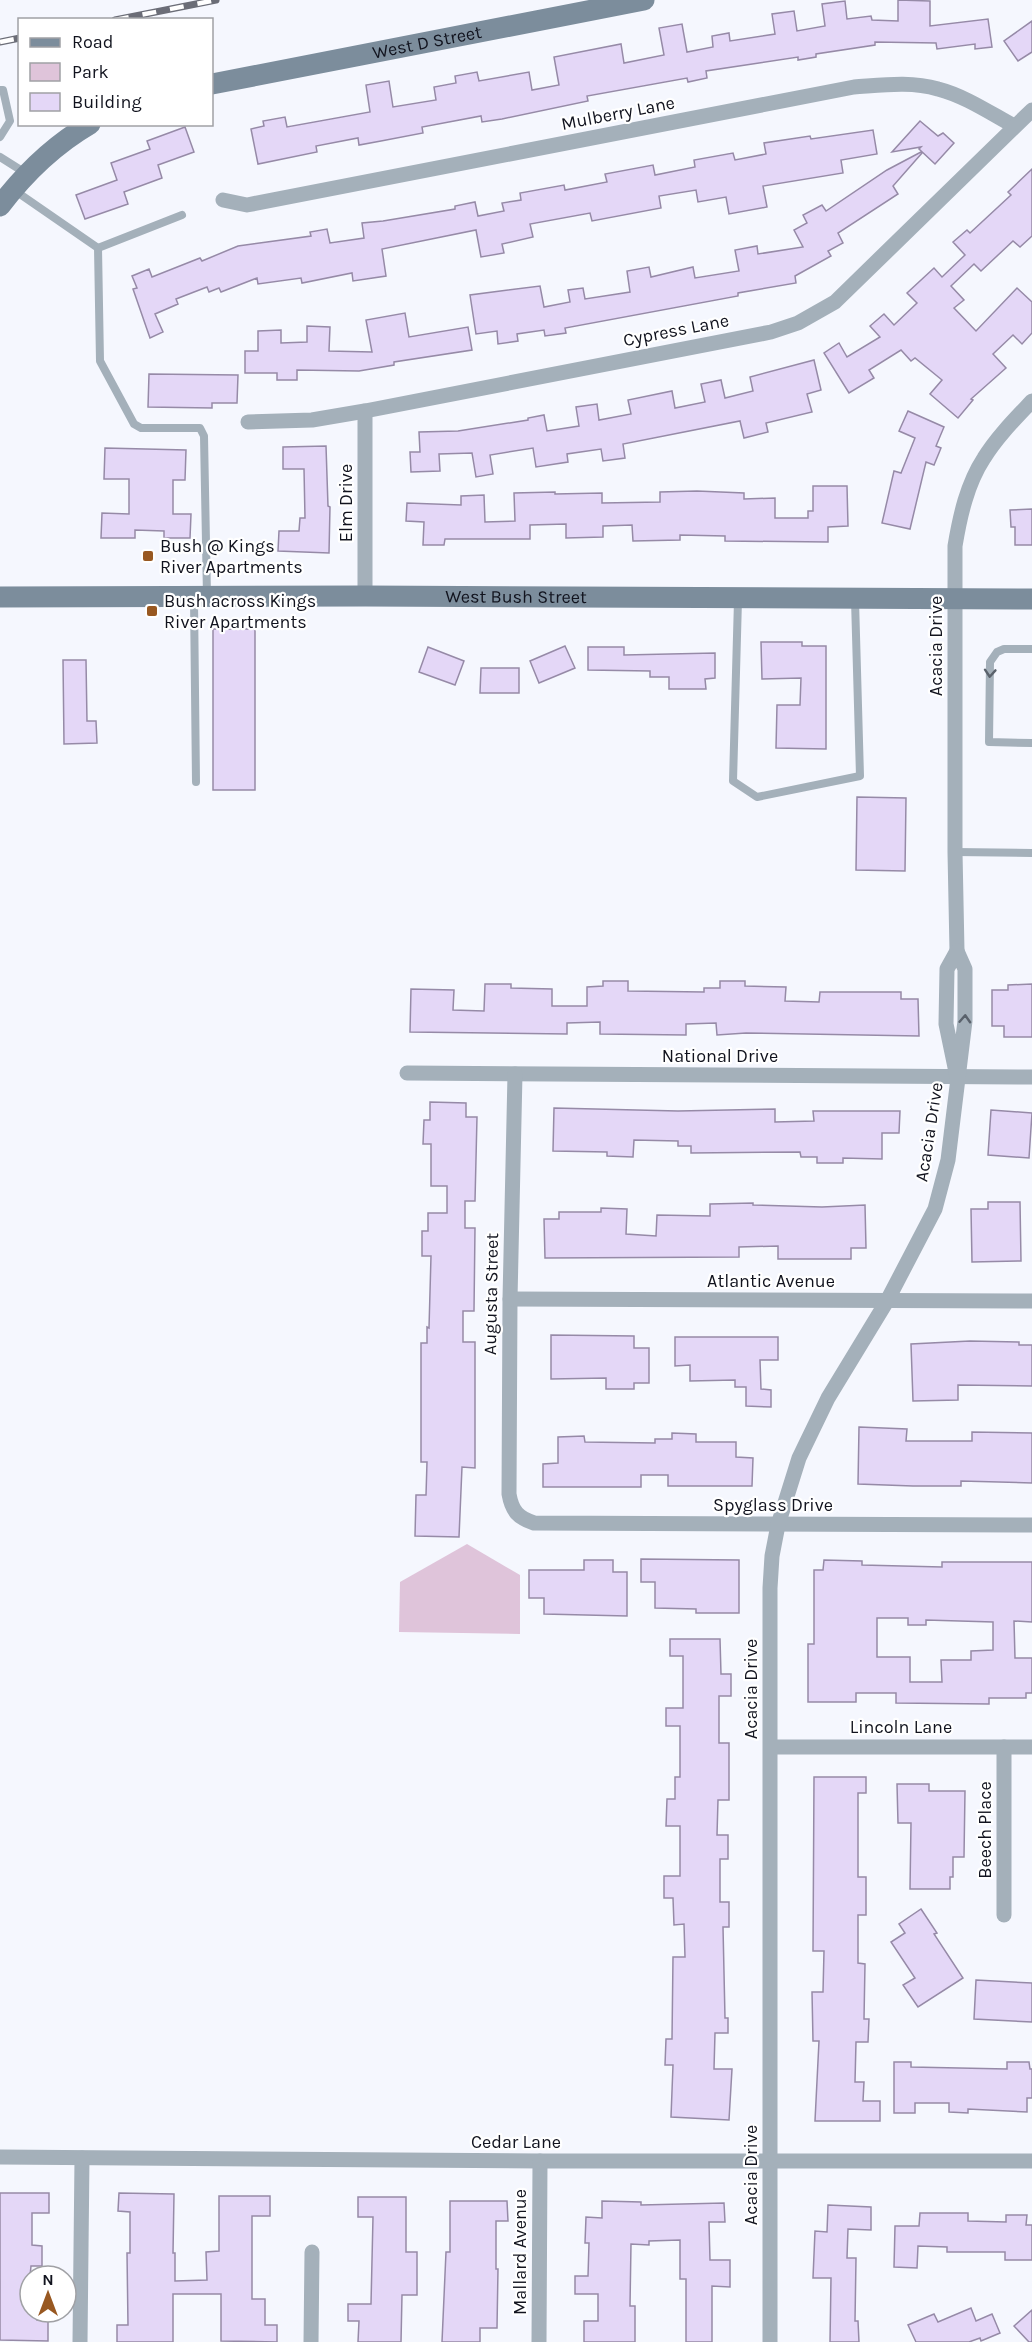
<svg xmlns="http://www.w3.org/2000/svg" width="1032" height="2342" font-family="Karla,sans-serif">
  <rect width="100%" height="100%" fill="#f5f7fe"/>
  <polygon fill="#dfc4da" points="467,1544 520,1575 520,1634 399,1632 400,1582"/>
  <g fill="#e4d7f7" stroke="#968aa7" stroke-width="1.5" fill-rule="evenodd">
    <polygon points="898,0 930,1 930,26 988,19 992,47 975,49 975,44 937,49 936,43 875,42 875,45 816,54 816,57 798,60 798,57 706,71 707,78 688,82 687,78 587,96 588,101 502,119 482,122 481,116 422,127 423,133 381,141 359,145 358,138 316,146 317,152 258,164 251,129 264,126 263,121 285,117 287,127 370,112 366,85 389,81 393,107 436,100 434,87 456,83 455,76 477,72 479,81 529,72 532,90 559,85 554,57 621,44 624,63 664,55 659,28 682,24 687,52 713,47 712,36 729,33 730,41 775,34 772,14 794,11 797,31 825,26 822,4 845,1 847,19 871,16 872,20 898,21"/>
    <polygon points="1032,21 1032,52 1018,61 1004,41"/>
    <polygon points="920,121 938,136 943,133 954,143 935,164 919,149 921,147 892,152"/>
    <polygon points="185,127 194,152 158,165 162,178 124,192 128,204 85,219 76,195 117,180 111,163 150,149 147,141"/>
    <polygon points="873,130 877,154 841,160 843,173 763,186 767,207 729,214 726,197 698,202 696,190 659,196 661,208 592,221 590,213 530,224 533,237 502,244 504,253 481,257 476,230 382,249 386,276 353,281 352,273 302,283 301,278 258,284 257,278 221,292 219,288 209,292 207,287 176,299 178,304 155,314 163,332 150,338 133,289 137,288 132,276 149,269 152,277 200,258 202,261 238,246 311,236 310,232 327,229 330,243 364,238 362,223 383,221 455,209 455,206 475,202 478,216 504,211 502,203 521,200 520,193 564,185 565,190 607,182 605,174 653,165 655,175 695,167 694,160 733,153 735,160 766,154 764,143 810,136 811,139"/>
    <polygon points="921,152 922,153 893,186 898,194 838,233 843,243 828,251 831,256 795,276 796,283 738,293 738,296 565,328 566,333 545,336 544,330 517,334 518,341 498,344 497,331 476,334 470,295 540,286 544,307 570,302 568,290 583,288 585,299 630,292 627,271 649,267 651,277 693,267 695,278 739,271 735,250 757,246 758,254 803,247 794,230 807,223 803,215 822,205 826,211 887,170"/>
    <polygon points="1032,169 1032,236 1020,247 1013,241 981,271 974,264 951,286 964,300 954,308 976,331 1017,288 1032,302 1032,333 1022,344 1013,335 993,354 1006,368 971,399 973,400 958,418 930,394 942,380 915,358 911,361 901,350 869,370 874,378 849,393 824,353 839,343 847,357 880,337 870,326 884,314 894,325 917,303 907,293 934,268 942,277 965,255 953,242 967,230 970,233 1011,195 1008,192"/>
    <polygon points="405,313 409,337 468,327 472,350 394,362 394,365 359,371 297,370 297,380 277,380 277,373 245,373 245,351 258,351 258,331 281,330 281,343 307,342 307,326 330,327 329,351 372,352 366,320"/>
    <polygon points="814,360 821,390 807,394 812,412 766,423 768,432 744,438 740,421 623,444 625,458 603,461 601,449 567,454 568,462 536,467 533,448 490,455 493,474 476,477 472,453 439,454 440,471 411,472 410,452 420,452 419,432 458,431 528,420 528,418 544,415 547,431 579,426 576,407 597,404 599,420 631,414 628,400 672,391 675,408 705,402 701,384 721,380 725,398 753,391 750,377"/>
    <polygon points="149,374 238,375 237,403 212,403 212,408 148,407"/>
    <polygon points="908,411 944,427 936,446 941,448 934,465 926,462 910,529 882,523 894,471 901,473 915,438 899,431"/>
    <polygon points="326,446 328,506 330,507 329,553 278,551 279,531 299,531 300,518 305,518 304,469 283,469 283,447"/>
    <polygon points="105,448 186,450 185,480 173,480 173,514 191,514 190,538 164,538 164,531 135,530 135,538 101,538 102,513 129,514 129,479 104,479"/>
    <polygon points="813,486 847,486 848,526 828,527 828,542 725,541 725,536 680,535 680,540 633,541 632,525 603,526 603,537 566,538 566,524 530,525 530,539 445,539 444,545 423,545 424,522 406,521 407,503 461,505 461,496 484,495 485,522 515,521 514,493 555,492 555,494 602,493 602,503 660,502 660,492 697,491 744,493 744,499 775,498 775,518 808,518 808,511 813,511"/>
    <polygon points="1032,509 1032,545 1015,545 1015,527 1011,527 1010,510"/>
    <rect x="213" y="629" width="42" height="161"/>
    <polygon points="761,642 802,642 802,646 826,646 826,749 776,748 777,705 800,705 801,678 762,679"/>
    <polygon points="565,646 575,668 539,683 530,661"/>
    <polygon points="428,647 464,661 455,685 419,672"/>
    <polygon points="588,647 624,647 624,655 715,653 715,678 705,679 706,689 669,689 669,677 650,677 650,671 588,670"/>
    <polygon points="63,660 86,660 87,721 96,721 97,743 64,744"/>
    <polygon points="481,668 519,668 519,693 480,693"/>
    <polygon points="857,797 906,798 905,871 856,870"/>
    <polygon points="603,981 628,981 628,991 704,992 704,988 720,988 720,981 745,981 745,986 786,987 785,1001 819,1002 820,992 901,992 901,999 918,999 919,1036 746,1033 717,1035 716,1023 686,1024 686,1035 600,1034 600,1022 567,1023 567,1034 410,1032 411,989 454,990 453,1010 484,1011 485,984 511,984 511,988 552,989 552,1006 587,1006 587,987 603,986"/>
    <polygon points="1032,984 1032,1037 1004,1037 1004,1026 992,1026 992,990 1008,990 1008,985"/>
    <polygon points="430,1102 466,1103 466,1117 477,1117 475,1201 465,1201 465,1228 475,1228 474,1311 463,1311 463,1342 475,1342 475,1468 462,1467 459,1537 415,1536 416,1495 426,1495 427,1462 421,1462 421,1343 427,1343 427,1327 429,1328 431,1256 422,1256 422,1231 428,1231 428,1213 447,1213 447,1186 431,1186 431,1144 423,1144 424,1120 430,1120"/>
    <polygon points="554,1108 678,1111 775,1109 775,1122 814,1121 813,1111 900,1111 899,1133 882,1133 882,1159 843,1158 843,1163 817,1163 817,1157 801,1157 800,1152 691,1153 691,1146 678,1146 678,1141 634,1140 633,1157 607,1156 607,1152 553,1151"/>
    <polygon points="991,1110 1032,1113 1029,1158 988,1155"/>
    <polygon points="988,1202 1020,1202 1021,1261 972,1262 971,1209 988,1209"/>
    <polygon points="753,1203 753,1205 822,1207 865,1205 866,1248 851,1248 851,1259 778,1259 778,1246 739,1247 739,1257 545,1258 544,1219 559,1219 559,1212 601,1212 601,1208 627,1209 626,1234 656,1236 657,1215 710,1216 710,1204"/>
    <polygon points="551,1335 634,1336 634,1348 649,1348 649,1383 634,1383 634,1389 606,1389 606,1378 551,1379"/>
    <polygon points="675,1337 778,1337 778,1360 760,1360 761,1389 771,1390 771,1407 746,1406 746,1387 735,1387 735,1380 690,1381 690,1365 675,1366"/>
    <polygon points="970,1341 1019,1342 1019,1345 1032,1345 1032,1386 958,1385 958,1400 913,1401 911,1344"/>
    <polygon points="859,1427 907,1429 906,1441 972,1441 972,1432 1032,1433 1032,1483 961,1481 961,1486 913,1486 858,1484"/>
    <polygon points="672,1433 696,1434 696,1442 736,1442 736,1457 753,1458 752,1486 668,1486 668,1475 641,1475 641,1487 543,1487 543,1464 558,1463 558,1437 584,1436 585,1442 655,1443 655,1439 672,1439"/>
    <polygon points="641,1559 739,1560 739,1613 696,1613 696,1609 655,1608 655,1582 641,1582"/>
    <polygon points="584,1560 613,1560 613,1572 627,1572 627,1616 544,1614 544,1598 529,1598 529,1570 584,1570"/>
    <path d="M824 1560 862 1561V1565L942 1567V1562H1032V1622L1014 1621 1015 1658H1032V1693H1026V1698H989V1704L896 1703V1693H856V1702H808V1644H814V1570H823ZM877 1618H908V1625H926V1620L993 1622V1650L971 1651V1660H941L942 1682H910V1657H877Z"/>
    <polygon points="670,1639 720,1639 721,1674 731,1674 731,1696 719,1696 719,1743 729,1743 729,1800 718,1800 717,1835 728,1835 728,1859 720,1859 720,1902 729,1902 729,1927 723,1927 725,2018 728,2018 728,2033 715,2033 714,2069 732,2069 729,2120 671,2117 673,2065 665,2065 666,2039 672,2039 673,1957 685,1957 684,1924 674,1925 673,1898 664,1898 664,1876 680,1876 680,1826 666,1826 667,1799 675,1799 675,1777 680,1777 680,1726 666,1726 666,1708 683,1708 683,1656 670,1656"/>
    <polygon points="814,1777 866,1777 866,1793 858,1793 858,1877 866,1877 866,1915 858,1915 858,1963 865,1964 864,2019 869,2019 868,2042 856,2042 855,2082 864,2082 863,2101 880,2101 880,2121 815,2121 819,2041 813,2041 812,1992 823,1992 824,1951 813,1951"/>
    <polygon points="897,1784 929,1784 929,1791 965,1791 964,1857 953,1857 953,1877 950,1877 950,1889 910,1889 911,1823 898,1823"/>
    <polygon points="921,1909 937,1933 934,1934 963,1978 918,2007 903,1985 915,1978 891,1942 905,1933 899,1924"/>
    <polygon points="976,1980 1032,1983 1032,2022 974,2019"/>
    <polygon points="894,2062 911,2062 911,2067 1007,2069 1007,2062 1029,2062 1030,2069 1032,2069 1032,2098 1027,2098 1027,2112 968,2109 968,2113 949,2112 949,2103 915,2103 915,2113 894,2113"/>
    <polygon points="0,2193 49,2193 49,2213 32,2213 32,2245 42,2246 42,2266 31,2266 30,2276 30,2312 37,2312 37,2320 48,2320 48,2341 0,2340"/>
    <polygon points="119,2193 174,2194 173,2253 175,2253 175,2281 207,2280 206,2252 219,2251 219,2196 270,2196 270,2216 252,2216 252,2299 265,2299 265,2325 277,2325 277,2342 221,2341 221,2294 173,2294 173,2342 117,2342 117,2325 128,2325 127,2253 130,2253 130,2212 118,2211"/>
    <polygon points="358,2197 406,2197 406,2252 417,2252 417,2295 402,2295 401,2342 358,2342 359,2321 348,2321 348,2304 371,2304 373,2217 358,2217"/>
    <polygon points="450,2201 507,2201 508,2221 496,2221 496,2269 498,2269 497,2328 480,2328 480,2342 442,2342 446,2252 450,2252"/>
    <polygon points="602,2201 641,2202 641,2205 724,2203 725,2222 709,2222 710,2260 730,2260 730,2287 712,2286 712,2342 686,2342 686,2279 680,2279 680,2240 649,2241 649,2245 631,2244 630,2306 635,2306 635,2342 584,2342 584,2321 598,2321 598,2294 575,2294 575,2276 588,2276 589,2243 585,2243 586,2217 602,2218"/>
    <polygon points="828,2205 871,2207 871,2230 848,2229 847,2258 856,2258 855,2321 858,2321 859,2342 830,2342 831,2278 813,2278 815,2231 827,2232"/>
    <polygon points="920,2213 968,2213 968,2221 1006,2222 1006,2215 1027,2215 1026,2225 1032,2225 1032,2260 1005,2260 1005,2252 947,2252 947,2247 918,2246 917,2268 894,2267 895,2226 919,2226"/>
    <polygon points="971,2308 976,2321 992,2314 1000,2333 981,2341 980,2338 969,2342 916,2342 908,2325 934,2314 938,2322"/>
    <polygon points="1032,2310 1032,2342 1029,2342 1014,2326"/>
  </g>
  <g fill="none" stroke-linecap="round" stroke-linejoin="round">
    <g stroke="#a4b0ba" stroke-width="8">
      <polyline points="0,90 3,90 10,121 0,137"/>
      <polyline points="0,157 27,174"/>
      <polyline points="14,190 98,248 100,361 134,424 141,428 200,428 204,436 207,596"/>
      <polyline points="98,248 182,215"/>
      <polyline points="194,599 196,782"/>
      <polyline points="738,600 733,781 757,797 860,776 855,600"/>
      <polyline points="1032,649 1004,649 997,652 990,662 989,742 1032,743"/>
      <polyline points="955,852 1032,853"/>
    </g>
    <g stroke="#a4b0ba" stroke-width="15">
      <path d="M223 200 247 205 854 87C883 85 911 81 938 89 965 96 990 113 1014 126"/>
      <polyline points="248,422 312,420 365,411 771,332 798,323 835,302 1032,110"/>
      <polyline points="365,596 365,411"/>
      <path d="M957 951 955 852V546C960 516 967 484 984 458 997 437 1015 419 1032 401"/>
      <polyline points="407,1073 1032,1077"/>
      <path d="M515 1074 510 1299 509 1494C512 1511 518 1518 534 1523L1032 1525"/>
      <polyline points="510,1299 1032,1301"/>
      <polyline points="771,1747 1032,1747"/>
      <polyline points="1004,1915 1004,1747"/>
      <polyline points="0,2157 540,2161 1032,2161"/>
      <polyline points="80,2342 82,2158"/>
      <polyline points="311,2342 312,2252"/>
      <polyline points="539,2342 540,2161"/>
      <polyline points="770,2342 770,1588 772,1556 778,1525 799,1458 828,1398 887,1301 935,1209 948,1160 965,1021 965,969 957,951 947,969 946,1024 957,1077"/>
    </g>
    <g stroke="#7c8d9c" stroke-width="21">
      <path id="s1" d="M212 84 644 0"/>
      <path d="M0 206C25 173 54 145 90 124"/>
      <path id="s2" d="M0 597 365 596 1032 599"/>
    </g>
    <defs>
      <g id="rail">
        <polyline points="115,20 216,0"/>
        <polyline points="0,42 20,38"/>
      </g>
    </defs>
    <use href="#rail" stroke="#6b6d77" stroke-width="7"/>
    <use href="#rail" stroke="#fff" stroke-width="4.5" stroke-dasharray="14" stroke-linecap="butt"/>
  </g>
  <defs><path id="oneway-chevron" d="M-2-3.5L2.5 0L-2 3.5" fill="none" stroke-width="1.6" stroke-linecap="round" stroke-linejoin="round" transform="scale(1.5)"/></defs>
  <g stroke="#5a626c">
    <use href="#oneway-chevron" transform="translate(990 673) rotate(94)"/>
    <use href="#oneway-chevron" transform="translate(965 1019) rotate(-87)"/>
  </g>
  <g fill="#985821" stroke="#fff" stroke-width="2">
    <rect x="142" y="550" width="12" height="12" rx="3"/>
    <rect x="146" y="605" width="12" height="12" rx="3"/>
  </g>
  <g text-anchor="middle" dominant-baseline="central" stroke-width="4.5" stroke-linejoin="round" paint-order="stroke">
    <g font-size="18" fill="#11131e" stroke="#fff">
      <text stroke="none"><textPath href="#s1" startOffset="219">West D Street</textPath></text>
      <text transform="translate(618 113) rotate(-11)">Mulberry Lane</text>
      <text transform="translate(676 330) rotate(-11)">Cypress Lane</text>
      <text transform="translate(346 503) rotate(-90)">Elm Drive</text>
      <text stroke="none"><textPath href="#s2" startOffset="516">West Bush Street</textPath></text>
      <text transform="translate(936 646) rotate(-90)">Acacia Drive</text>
      <text x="720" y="1056">National Drive</text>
      <text transform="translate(929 1132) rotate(-81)">Acacia Drive</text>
      <text x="771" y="1281">Atlantic Avenue</text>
      <text transform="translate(491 1294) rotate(-89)">Augusta Street</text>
      <text x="773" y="1505">Spyglass Drive</text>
      <text transform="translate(751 1689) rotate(-90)">Acacia Drive</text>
      <text x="901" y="1727">Lincoln Lane</text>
      <text transform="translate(985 1830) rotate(-90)">Beech Place</text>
      <text x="516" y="2142">Cedar Lane</text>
      <text transform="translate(751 2175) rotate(-90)">Acacia Drive</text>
      <text transform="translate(520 2252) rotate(-90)">Mallard Avenue</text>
    </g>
    <g font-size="18" fill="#11131e" stroke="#fff" text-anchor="start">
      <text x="160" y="546">Bush @ Kings<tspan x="160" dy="21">River Apartments</tspan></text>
      <text x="164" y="601">Bush across Kings<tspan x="164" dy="21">River Apartments</tspan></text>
    </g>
  </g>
  <rect x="18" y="18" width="195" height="108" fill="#ffffff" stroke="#a0a1a5" stroke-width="1.5"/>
  <rect x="30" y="38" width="30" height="9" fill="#7c8d9c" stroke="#a0a1a5" stroke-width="1.5"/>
  <text x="72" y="48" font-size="18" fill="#11131e">Road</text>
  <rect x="30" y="63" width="30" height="18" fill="#dfc4da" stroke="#a0a1a5" stroke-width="1.5"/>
  <text x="72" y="78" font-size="18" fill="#11131e">Park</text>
  <rect x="30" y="93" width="30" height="18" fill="#e4d7f7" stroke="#a0a1a5" stroke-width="1.5"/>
  <text x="72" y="108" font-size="18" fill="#11131e">Building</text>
  <g transform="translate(48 2294)"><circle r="28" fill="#ffffff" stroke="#a0a1a5" stroke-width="1.5"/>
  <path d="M0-4.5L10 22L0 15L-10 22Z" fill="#985821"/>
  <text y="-9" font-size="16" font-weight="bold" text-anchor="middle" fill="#11131e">N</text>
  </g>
</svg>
